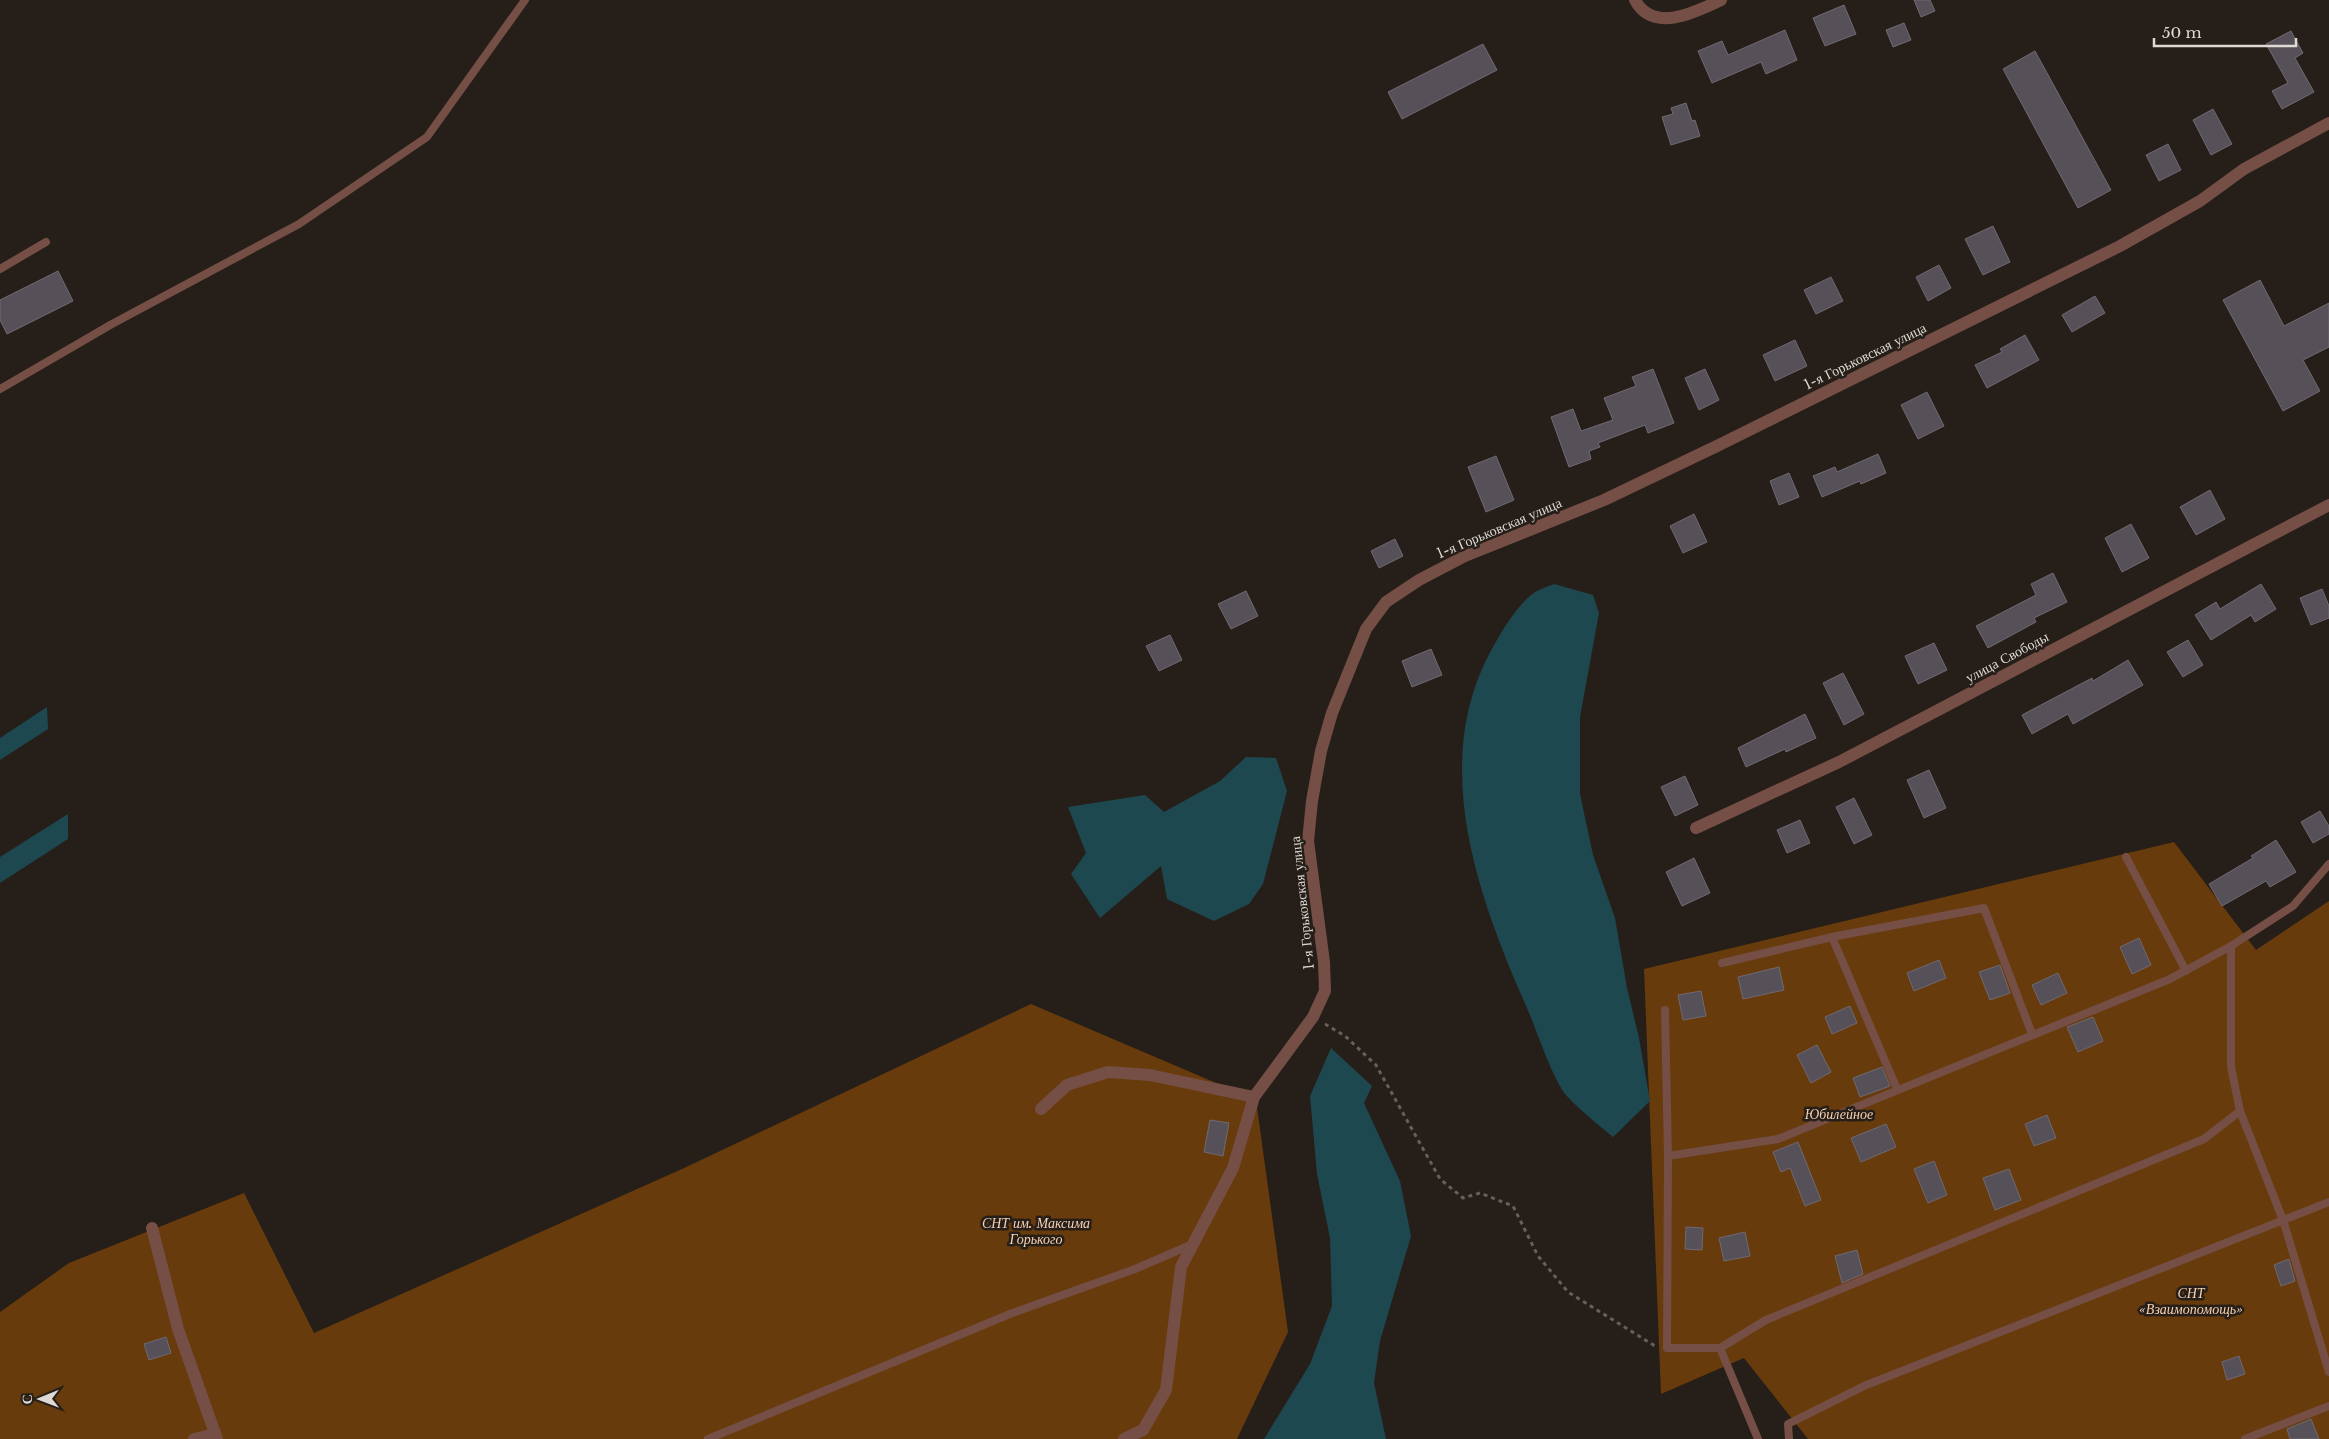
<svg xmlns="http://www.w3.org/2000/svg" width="2329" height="1439" font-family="'Libre Baskerville',serif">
  <rect width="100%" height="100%" fill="#261e18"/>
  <g fill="#673b0c">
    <polygon points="2174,842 2256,950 2329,901 2329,1439 1808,1439 1744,1358 1661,1394 1644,969"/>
    <polygon points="1031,1004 1256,1100 1288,1332 1237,1439 0,1439 0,1312 69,1263 244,1193 314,1333 682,1169"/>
  </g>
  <g fill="#1e4850">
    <path d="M1554 584 1593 595 1599 613 1580 717V794L1593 855 1615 918 1627 988 1639 1038 1650 1101 1613 1137C1600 1126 1568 1101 1561 1088 1547 1063 1538 1034 1527 1008 1478 897 1428 762 1493 647 1503 629 1515 609 1531 595 1537 590 1547 587 1554 584Z"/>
    <polygon points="47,707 48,729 0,760 0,738"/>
    <polygon points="1246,757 1276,758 1287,791 1263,884 1249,904 1214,921 1167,899 1161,866 1100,918 1071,874 1086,853 1068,807 1145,795 1164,812 1220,781"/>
    <polygon points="68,814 68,839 0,883 0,857"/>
    <polygon points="1331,1048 1372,1086 1364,1103 1400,1181 1411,1236 1380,1341 1374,1383 1386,1439 1264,1439 1310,1364 1332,1306 1330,1238 1317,1174 1310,1096"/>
  </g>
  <g fill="#565059" stroke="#706972">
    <polygon points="1914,0 1930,0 1935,11 1921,17"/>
    <polygon points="1844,5 1856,34 1825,46 1813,18"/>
    <polygon points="1904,23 1911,40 1893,47 1886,30"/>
    <polygon points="1785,30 1797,60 1766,74 1761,62 1712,83 1698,51 1722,41 1728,55"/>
    <polygon points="2291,31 2303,53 2295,58 2314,92 2282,109 2272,91 2288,83 2266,44"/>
    <polygon points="1483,44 1497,70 1402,119 1388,92"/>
    <polygon points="2035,51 2111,190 2078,208 2003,69"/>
    <polygon points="1686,103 1692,121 1695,120 1700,136 1671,145 1662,117 1673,114 1671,108"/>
    <polygon points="2213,109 2232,144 2211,155 2193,120"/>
    <polygon points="2168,144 2181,170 2159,181 2146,155"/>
    <polygon points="1993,226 2010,262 1983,275 1965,239"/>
    <polygon points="1939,265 1951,288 1928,301 1916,277"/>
    <polygon points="58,271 73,301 7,334 0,320 0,300"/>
    <polygon points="1831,277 1843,301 1816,314 1804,290"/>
    <polygon points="2260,280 2284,326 2329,303 2329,347 2303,360 2320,391 2283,411 2223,300"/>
    <polygon points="2095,296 2105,313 2072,332 2062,315"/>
    <polygon points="2025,335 2039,360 1987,388 1975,365 2002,352 2000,349"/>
    <polygon points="1795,340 1807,366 1775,381 1763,355"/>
    <polygon points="1653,369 1674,423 1648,433 1645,425 1598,443 1600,447 1589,451 1591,459 1569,467 1551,417 1573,409 1581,431 1613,420 1604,398 1636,386 1632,377"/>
    <polygon points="1705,369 1719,400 1699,410 1685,378"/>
    <polygon points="1927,392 1944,426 1918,439 1901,405"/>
    <polygon points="1878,454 1886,473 1861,484 1860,481 1822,497 1813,476 1835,467 1837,472"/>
    <polygon points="1496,456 1514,500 1486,512 1468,467"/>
    <polygon points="1789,473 1799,497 1779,505 1770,481"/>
    <polygon points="2210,490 2225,519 2196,535 2180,507"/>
    <polygon points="1694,514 1707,542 1683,553 1670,526"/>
    <polygon points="2131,524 2149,558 2122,572 2105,538"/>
    <polygon points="1395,539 1403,556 1379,568 1371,551"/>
    <polygon points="2053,573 2067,602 2034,618 2036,622 1988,648 1976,626 2036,595 2031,584"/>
    <polygon points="2261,584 2276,609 2255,622 2251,615 2211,640 2195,615 2216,602 2220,609"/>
    <polygon points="2322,589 2329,606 2329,618 2311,625 2300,598"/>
    <polygon points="1246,591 1258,616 1231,629 1218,604"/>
    <polygon points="1170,635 1182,660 1159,671 1146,646"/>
    <polygon points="2188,640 2203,665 2183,677 2167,652"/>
    <polygon points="1934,643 1947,670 1918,684 1905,656"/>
    <polygon points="1431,649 1442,675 1412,687 1402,661"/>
    <polygon points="2128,660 2143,685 2073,724 2068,714 2032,734 2022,715 2092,678 2093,681"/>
    <polygon points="1843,673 1864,714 1844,725 1823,683"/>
    <polygon points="1805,714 1816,738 1786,752 1785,749 1746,767 1738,748"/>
    <polygon points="1929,770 1946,808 1924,818 1907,780"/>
    <polygon points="1685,776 1698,805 1675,816 1661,787"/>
    <polygon points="1854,798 1872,835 1854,844 1836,807"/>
    <polygon points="2320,811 2329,826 2329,834 2313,843 2301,822"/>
    <polygon points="1800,820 1810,843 1787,853 1777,830"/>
    <polygon points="2276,840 2296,872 2270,887 2266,881 2222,906 2209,884 2253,858 2251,856"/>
    <polygon points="1694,858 1710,893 1682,906 1666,872"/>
    <polygon points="2139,938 2151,965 2132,974 2120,947"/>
    <polygon points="1939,960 1946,978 1914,991 1907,973"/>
    <polygon points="2000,965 2010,993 1990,1000 1979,972"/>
    <polygon points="1779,967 1784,990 1743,999 1738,977"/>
    <polygon points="2058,973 2067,993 2041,1005 2032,985"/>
    <polygon points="1701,991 1706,1016 1683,1020 1678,995"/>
    <polygon points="1850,1006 1857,1023 1832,1034 1825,1017"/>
    <polygon points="2093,1017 2103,1041 2078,1052 2067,1027"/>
    <polygon points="1817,1045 1831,1072 1811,1083 1797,1055"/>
    <polygon points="1882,1067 1890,1086 1860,1097 1853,1078"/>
    <polygon points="2047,1115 2056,1138 2034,1146 2025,1124"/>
    <polygon points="1210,1120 1229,1123 1223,1156 1204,1152"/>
    <polygon points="1886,1124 1896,1147 1861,1162 1851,1138"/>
    <polygon points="1798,1142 1821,1200 1805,1206 1790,1168 1781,1172 1773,1152"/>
    <polygon points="1934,1161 1947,1195 1928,1203 1914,1169"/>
    <polygon points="2009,1169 2021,1200 1995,1210 1983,1178"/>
    <polygon points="1686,1227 1703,1228 1702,1250 1685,1249"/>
    <polygon points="1745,1232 1750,1256 1724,1261 1719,1238"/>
    <polygon points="1857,1250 1863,1274 1842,1283 1835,1256"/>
    <polygon points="2289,1259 2295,1281 2281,1286 2274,1265"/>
    <polygon points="166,1337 171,1353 149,1360 144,1344"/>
    <polygon points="2239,1356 2245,1374 2227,1380 2222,1362"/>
    <polygon points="2311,1419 2319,1439 2290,1439 2287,1429"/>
  </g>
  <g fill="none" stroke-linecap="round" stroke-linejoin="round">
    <polyline stroke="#665f5a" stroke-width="3" stroke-dasharray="4 4" stroke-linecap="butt" points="1325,1024 1345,1036 1376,1065 1440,1179 1463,1198 1480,1193 1513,1206 1538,1256 1568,1292 1655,1346"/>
    <g stroke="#754f45" stroke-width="8">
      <polyline points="0,269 46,242"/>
      <polyline points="0,389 112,324 299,224 427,137 525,0"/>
      <polyline points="2126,857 2186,971"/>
      <polyline points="1832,937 1897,1089"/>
      <polyline points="1722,963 1832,937 1984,908 2032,1034"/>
      <polyline points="1665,1010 1668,1156 1667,1348 1720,1348"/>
      <polyline points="2240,1111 2283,1220 2329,1372"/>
      <polyline points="1668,1156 1778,1139 2170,979 2231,946 2293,906 2329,864"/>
      <polyline points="708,1439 1010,1314 1135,1269 1193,1244"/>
      <polyline points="1758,1439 1720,1348 1766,1320 2204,1139 2240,1111 2231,1067 2231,946"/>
      <polyline points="1789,1439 1788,1424 1864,1386 2329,1202"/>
      <polyline points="2245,1439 2329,1406"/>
    </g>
    <g stroke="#754f45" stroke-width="12">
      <path d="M1635 0C1653 34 1696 12 1721 0"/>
      <polyline points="1696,828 1839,762 2329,505"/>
      <polyline points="1041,1109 1067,1085 1108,1072 1150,1075 1254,1097"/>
      <polyline points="152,1228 178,1329 217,1439"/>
      <polyline points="194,1439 215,1434"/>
      <polyline points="1124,1439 1143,1430 1166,1390 1181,1267 1233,1168 1254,1097 1313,1017 1325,991 1324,962 1308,841 1312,801 1321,751 1332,713 1366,629 1386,602 1419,580 1465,556 1604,500 1717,446 2120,246 2200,201 2244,169 2329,123"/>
    </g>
  </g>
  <g text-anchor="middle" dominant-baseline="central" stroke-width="5" stroke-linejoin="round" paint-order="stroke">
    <g font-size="14" fill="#ded9d4" stroke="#261e18">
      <text transform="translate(1865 356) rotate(-26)">1-я Горьковская улица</text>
      <text transform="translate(1499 528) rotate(-23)">1-я Горьковская улица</text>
      <text transform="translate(2007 657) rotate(-28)">улица Свободы</text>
      <text transform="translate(1302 903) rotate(-96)">1-я Горьковская улица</text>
    </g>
    <g font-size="14" font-style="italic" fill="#f7d1b2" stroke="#261e18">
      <text x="1839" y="1114">Юбилейное</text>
      <text x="1036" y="1223">СНТ им. Максима<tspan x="1036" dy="16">Горького</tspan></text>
      <text x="2191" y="1293">СНТ<tspan x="2191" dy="16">«Взаимопомощь»</tspan></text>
    </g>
  </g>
  <g transform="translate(40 1399) rotate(269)" stroke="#261e18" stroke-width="4" paint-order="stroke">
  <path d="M0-4L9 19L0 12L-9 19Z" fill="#ded9d4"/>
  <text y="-8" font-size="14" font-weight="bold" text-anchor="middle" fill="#ded9d4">С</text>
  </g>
  <path d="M2154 38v8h142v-8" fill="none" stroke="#ded9d4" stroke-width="2.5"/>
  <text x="2162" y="38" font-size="15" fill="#ded9d4" stroke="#261e18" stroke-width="4" paint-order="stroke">50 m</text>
</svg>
